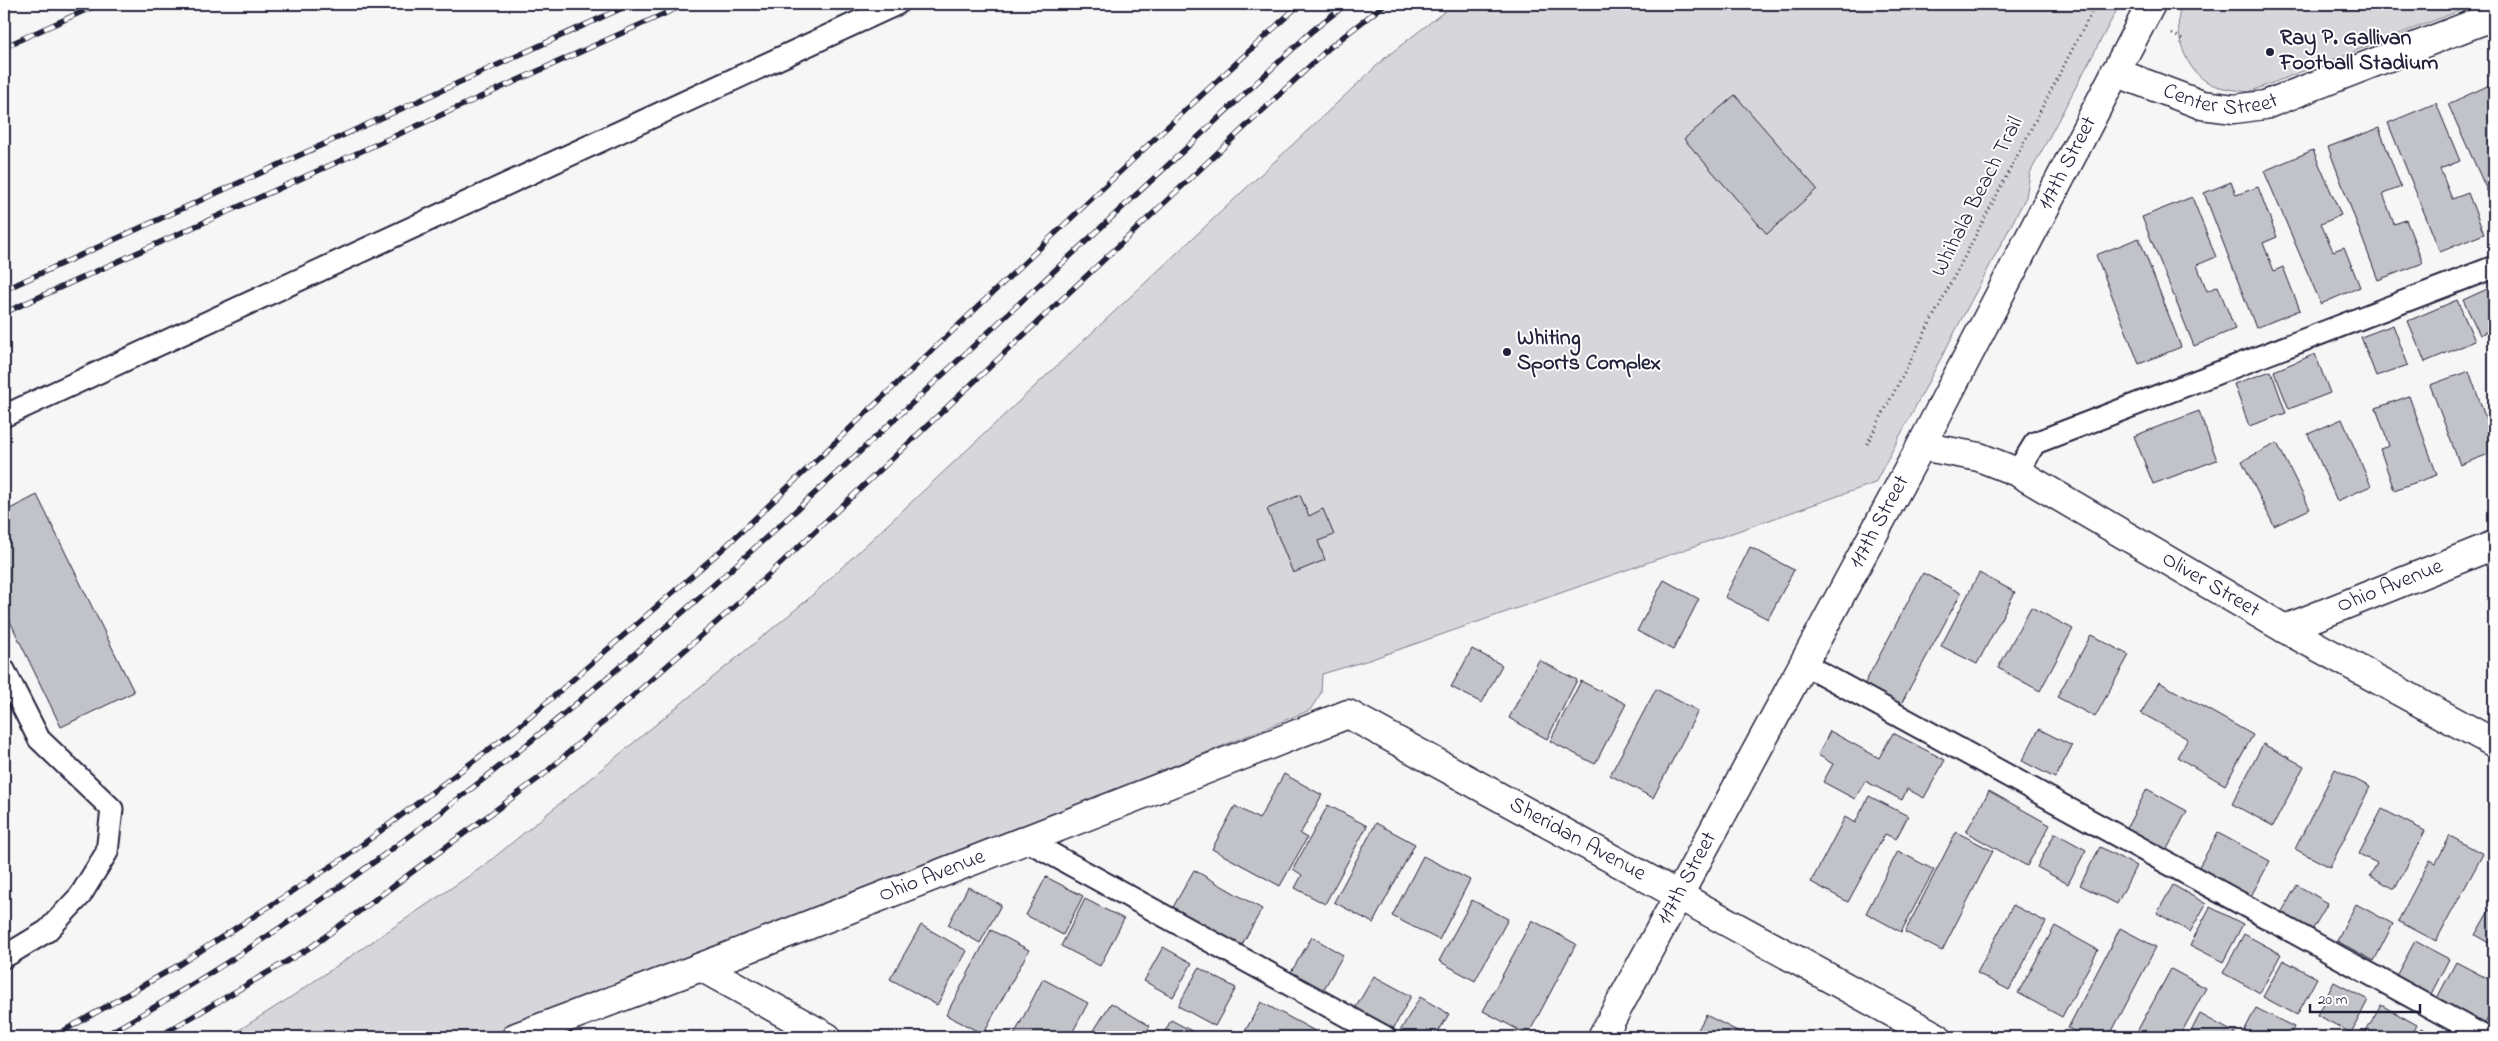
<svg xmlns="http://www.w3.org/2000/svg" width="2498" height="1041" font-family="'Indie Flower',sans-serif">
  <rect width="100%" height="100%" fill="#f6f6f7"/>
  <filter id="ink" filterUnits="userSpaceOnUse"><feTurbulence type="fractalNoise" baseFrequency=".02" numOctaves="2"/><feDisplacementMap in="SourceGraphic" scale="10" xChannelSelector="R" yChannelSelector="G"/><feConvolveMatrix kernelMatrix="1 2 1 2 8 2 1 2 1" color-interpolation-filters="sRGB"/></filter>
  <g filter="url(#ink)">
    <g fill="#d7d7db" stroke="#7c7c8b">
      <polygon points="1454,4 2120,4 2030,173 2026,197 1875,483 1369,660 1322,674 1321,693 1310,710 750,939 484,1037 228,1037 291,997 485,865 807,600 1386,57"/>
      <path d="M2181 4H2477L2249 92C2238 90 2222 89 2211 84 2184 71 2173 32 2181 4Z"/>
    </g>
    <g fill="#c2c2c9" stroke="#22223b">
      <polygon points="2494,83 2494,206 2448,104"/>
      <polygon points="1735,95 1817,189 1767,234 1684,139"/>
      <polygon points="2436,103 2460,161 2440,169 2452,199 2468,193 2484,234 2440,252 2388,123"/>
      <polygon points="2379,128 2401,187 2383,194 2394,224 2406,220 2423,263 2378,280 2328,147"/>
      <polygon points="2313,150 2341,215 2321,224 2333,251 2344,247 2360,287 2321,304 2264,171"/>
      <polygon points="2231,182 2236,195 2258,187 2277,237 2263,243 2274,271 2283,267 2300,310 2256,328 2204,193"/>
      <polygon points="2192,197 2216,257 2197,265 2207,291 2218,286 2235,329 2194,346 2142,217"/>
      <polygon points="2139,238 2181,347 2139,364 2096,255"/>
      <polygon points="2494,286 2494,328 2480,335 2463,300"/>
      <polygon points="2457,300 2475,341 2425,362 2408,321"/>
      <polygon points="2393,325 2408,365 2376,376 2361,337"/>
      <polygon points="2315,354 2330,393 2289,409 2274,371"/>
      <polygon points="2271,371 2286,413 2249,426 2234,384"/>
      <polygon points="2469,371 2494,442 2494,452 2460,465 2430,385"/>
      <polygon points="2409,396 2437,475 2394,490 2380,449 2389,446 2376,408"/>
      <polygon points="2199,411 2217,460 2153,484 2134,436"/>
      <polygon points="2342,419 2371,486 2337,501 2308,434"/>
      <polygon points="2277,443 2310,509 2274,526 2242,461"/>
      <polygon points="37,495 134,692 61,727 4,609 4,512"/>
      <polygon points="1300,495 1309,516 1323,509 1334,535 1318,541 1325,560 1293,573 1267,509"/>
      <polygon points="1750,547 1794,570 1768,619 1725,597"/>
      <polygon points="1923,573 1961,593 1901,704 1864,685"/>
      <polygon points="1979,573 2015,592 1977,664 1941,646"/>
      <polygon points="1664,580 1699,599 1673,650 1637,631"/>
      <polygon points="2031,607 2073,629 2040,691 1998,668"/>
      <polygon points="2091,635 2129,655 2095,717 2057,697"/>
      <polygon points="1472,649 1502,665 1482,703 1451,687"/>
      <polygon points="1539,660 1577,680 1547,739 1509,718"/>
      <polygon points="1581,681 1626,704 1595,764 1550,741"/>
      <polygon points="2159,682 2253,735 2225,785 2177,757 2188,739 2141,713"/>
      <polygon points="1656,689 1698,711 1653,798 1610,775"/>
      <polygon points="2039,729 2072,746 2055,778 2022,761"/>
      <polygon points="1830,731 1879,758 1893,733 1945,760 1924,798 1907,789 1902,800 1865,781 1855,799 1823,782 1833,764 1818,755"/>
      <polygon points="2263,744 2304,766 2273,826 2232,804"/>
      <polygon points="2335,769 2370,787 2330,867 2295,849"/>
      <polygon points="1284,774 1322,795 1300,834 1307,838 1280,886 1212,849 1235,806 1259,819"/>
      <polygon points="2147,789 2187,811 2166,851 2126,829"/>
      <polygon points="1989,791 2050,825 2027,866 1966,832"/>
      <polygon points="1869,796 1908,816 1896,839 1885,834 1848,902 1811,882 1845,817 1855,823"/>
      <polygon points="1328,805 1367,826 1325,904 1295,888 1302,875 1293,869"/>
      <polygon points="2382,809 2425,831 2395,889 2370,876 2377,863 2359,854"/>
      <polygon points="1376,823 1415,844 1373,923 1334,902"/>
      <polygon points="1956,832 1993,851 1942,951 1905,932"/>
      <polygon points="2055,833 2086,850 2068,884 2037,867"/>
      <polygon points="2218,833 2270,861 2250,898 2197,870"/>
      <polygon points="2450,836 2483,854 2436,941 2398,921 2430,860 2436,863"/>
      <polygon points="2100,847 2136,866 2117,904 2080,885"/>
      <polygon points="1898,851 1934,870 1901,932 1866,913"/>
      <polygon points="1423,856 1470,880 1439,940 1392,916"/>
      <polygon points="1194,870 1262,909 1240,948 1172,909"/>
      <polygon points="1046,877 1083,896 1063,935 1026,915"/>
      <polygon points="2173,885 2206,904 2190,932 2157,913"/>
      <polygon points="2297,885 2328,903 2311,932 2280,915"/>
      <polygon points="968,887 1001,905 980,943 948,925"/>
      <polygon points="1085,899 1124,919 1100,966 1061,946"/>
      <polygon points="1472,900 1508,919 1475,981 1439,961"/>
      <polygon points="2494,902 2494,946 2475,935"/>
      <polygon points="2356,904 2393,924 2374,961 2337,941"/>
      <polygon points="2013,905 2046,922 2009,990 1977,973"/>
      <polygon points="2210,907 2243,924 2223,962 2190,945"/>
      <polygon points="1532,920 1576,944 1528,1035 1483,1011"/>
      <polygon points="921,925 967,951 937,1005 890,979"/>
      <polygon points="2055,926 2098,950 2062,1017 2018,993"/>
      <polygon points="2120,928 2156,947 2109,1037 2086,1037 2068,1028"/>
      <polygon points="991,930 1029,950 983,1034 946,1015"/>
      <polygon points="2244,934 2281,954 2260,993 2223,973"/>
      <polygon points="1312,937 1343,955 1320,996 1288,977"/>
      <polygon points="2415,941 2449,959 2430,996 2395,978"/>
      <polygon points="1163,947 1192,963 1173,997 1144,981"/>
      <polygon points="2283,960 2317,978 2297,1015 2263,997"/>
      <polygon points="2456,962 2494,982 2494,1006 2483,1028 2435,1002"/>
      <polygon points="1199,968 1236,988 1215,1026 1178,1006"/>
      <polygon points="2171,969 2206,988 2179,1037 2134,1037"/>
      <polygon points="1374,976 1411,996 1391,1033 1353,1012"/>
      <polygon points="1043,979 1088,1003 1070,1037 1013,1037"/>
      <polygon points="2334,982 2368,1000 2351,1033 2317,1015"/>
      <polygon points="1420,997 1449,1014 1435,1037 1410,1037 1400,1031"/>
      <polygon points="1261,1002 1315,1031 1311,1037 1242,1037"/>
      <polygon points="1111,1003 1150,1026 1143,1037 1090,1037"/>
      <polygon points="2381,1005 2417,1025 2411,1037 2363,1037"/>
      <polygon points="2256,1008 2294,1027 2289,1037 2241,1037"/>
      <polygon points="2200,1014 2235,1033 2232,1037 2188,1037"/>
      <polygon points="1706,1015 1749,1037 1694,1037"/>
      <polygon points="1171,1020 1203,1037 1162,1037"/>
      <polygon points="2421,1028 2438,1037 2416,1037"/>
    </g>
    <g fill="none" stroke-linecap="round" stroke-linejoin="round">
      <defs>
        <g id="lane">
          <polyline points="4,416 897,4"/>
          <polyline points="2017,472 2035,443 2494,267"/>
          <polyline points="1804,664 2485,1037"/>
          <polyline points="4,670 39,739 112,809 107,852 80,896 47,931 4,957"/>
          <polyline points="1026,840 1385,1037"/>
        </g>
        <g id="street">
          <path id="s1" d="M2115 72 2202 105 2234 109 2265 105 2494 16"/>
          <polyline points="2285,629 2494,743"/>
          <polyline points="701,967 827,1037"/>
          <path id="s2" d="M516 1037 701 967 1348 714 1937 1037"/>
        </g>
        <g id="secondary">
          <path id="s3" d="M1921 446 1979 457 2017 472 2285 629 2494 545"/>
          <path id="s4" d="M1602 1037 1921 446 2151 4"/>
        </g>
      </defs>
      <use href="#lane" stroke="#22223b" stroke-width="25"/>
      <use href="#street" stroke="#22223b" stroke-width="31"/>
      <use href="#secondary" stroke="#22223b" stroke-width="31"/>
      <g stroke="#22223b" stroke-width="3" stroke-dasharray="1 4" stroke-linecap="butt">
        <polyline points="2172,34 2185,40"/>
        <polyline points="1867,444 2096,4"/>
      </g>
      <use href="#lane" stroke="#fff" stroke-width="21"/>
      <use href="#street" stroke="#fff" stroke-width="28"/>
      <use href="#secondary" stroke="#fff" stroke-width="28"/>
      <defs>
        <g id="rail">
          <polyline points="4,47 99,4"/>
          <polyline points="4,290 631,4"/>
          <polyline points="4,313 686,4"/>
          <polyline points="53,1037 177,966 347,856 515,730 725,547 1164,130 1300,4"/>
          <path d="M102 1037C396 874 649 648 894 420 1034 290 1173 160 1312 31L1346 4"/>
          <polyline points="158,1037 311,947 543,775 743,599 1329,48 1385,4"/>
        </g>
      </defs>
      <use href="#rail" stroke="#22223b" stroke-width="5.5"/>
      <use href="#rail" stroke="#fff" stroke-width="4" stroke-dasharray="11" stroke-linecap="butt"/>
    </g>
  </g>
  <g fill="#22223b" stroke="#fff" stroke-width="2">
    <circle cx="2270" cy="52" r="5"/>
    <circle cx="1507" cy="352" r="5"/>
  </g>
  <g text-anchor="middle" dominant-baseline="central" stroke-width="4" stroke-linejoin="round" paint-order="stroke">
    <g font-size="22" font-weight="bold" fill="#22223b" stroke="#fff" text-anchor="start">
      <text x="2280" y="39">Ray P. Gallivan<tspan x="2280" dy="25">Football Stadium</tspan></text>
      <text x="1517" y="339">Whiting<tspan x="1517" dy="25">Sports Complex</tspan></text>
    </g>
    <g font-size="22" fill="#22223b" stroke="#fff">
      <text stroke="none"><textPath href="#s1" startOffset="111">Center Street</textPath></text>
      <text stroke="none"><textPath href="#s4" startOffset="990">117th Street</textPath></text>
      <text transform="translate(1978 197) rotate(-63)">Whihala Beach Trail</text>
      <text stroke="none"><textPath href="#s4" startOffset="585">117th Street</textPath></text>
      <text stroke="none"><textPath href="#s3" startOffset="324">Oliver Street</textPath></text>
      <text stroke="none"><textPath href="#s3" startOffset="524">Ohio Avenue</textPath></text>
      <text stroke="none"><textPath href="#s2" startOffset="1154">Sheridan Avenue</textPath></text>
      <text stroke="none"><textPath href="#s2" startOffset="446">Ohio Avenue</textPath></text>
      <text stroke="none"><textPath href="#s4" startOffset="180">117th Street</textPath></text>
    </g>
  </g>
  <rect width="2498" height="1041" fill="none" stroke="#fff" stroke-width="20"/>
  <rect x="10" y="10" width="2478" height="1021" fill="none" stroke="#22223b" stroke-width="2" filter="url(#ink)"/>
  <path d="M2310 1004v8h110v-8" fill="none" stroke="#22223b" stroke-width="2.5"/>
  <text x="2318" y="1004" font-size="15" fill="#22223b" stroke="#ffffff" stroke-width="4" paint-order="stroke">20 m</text>
</svg>
